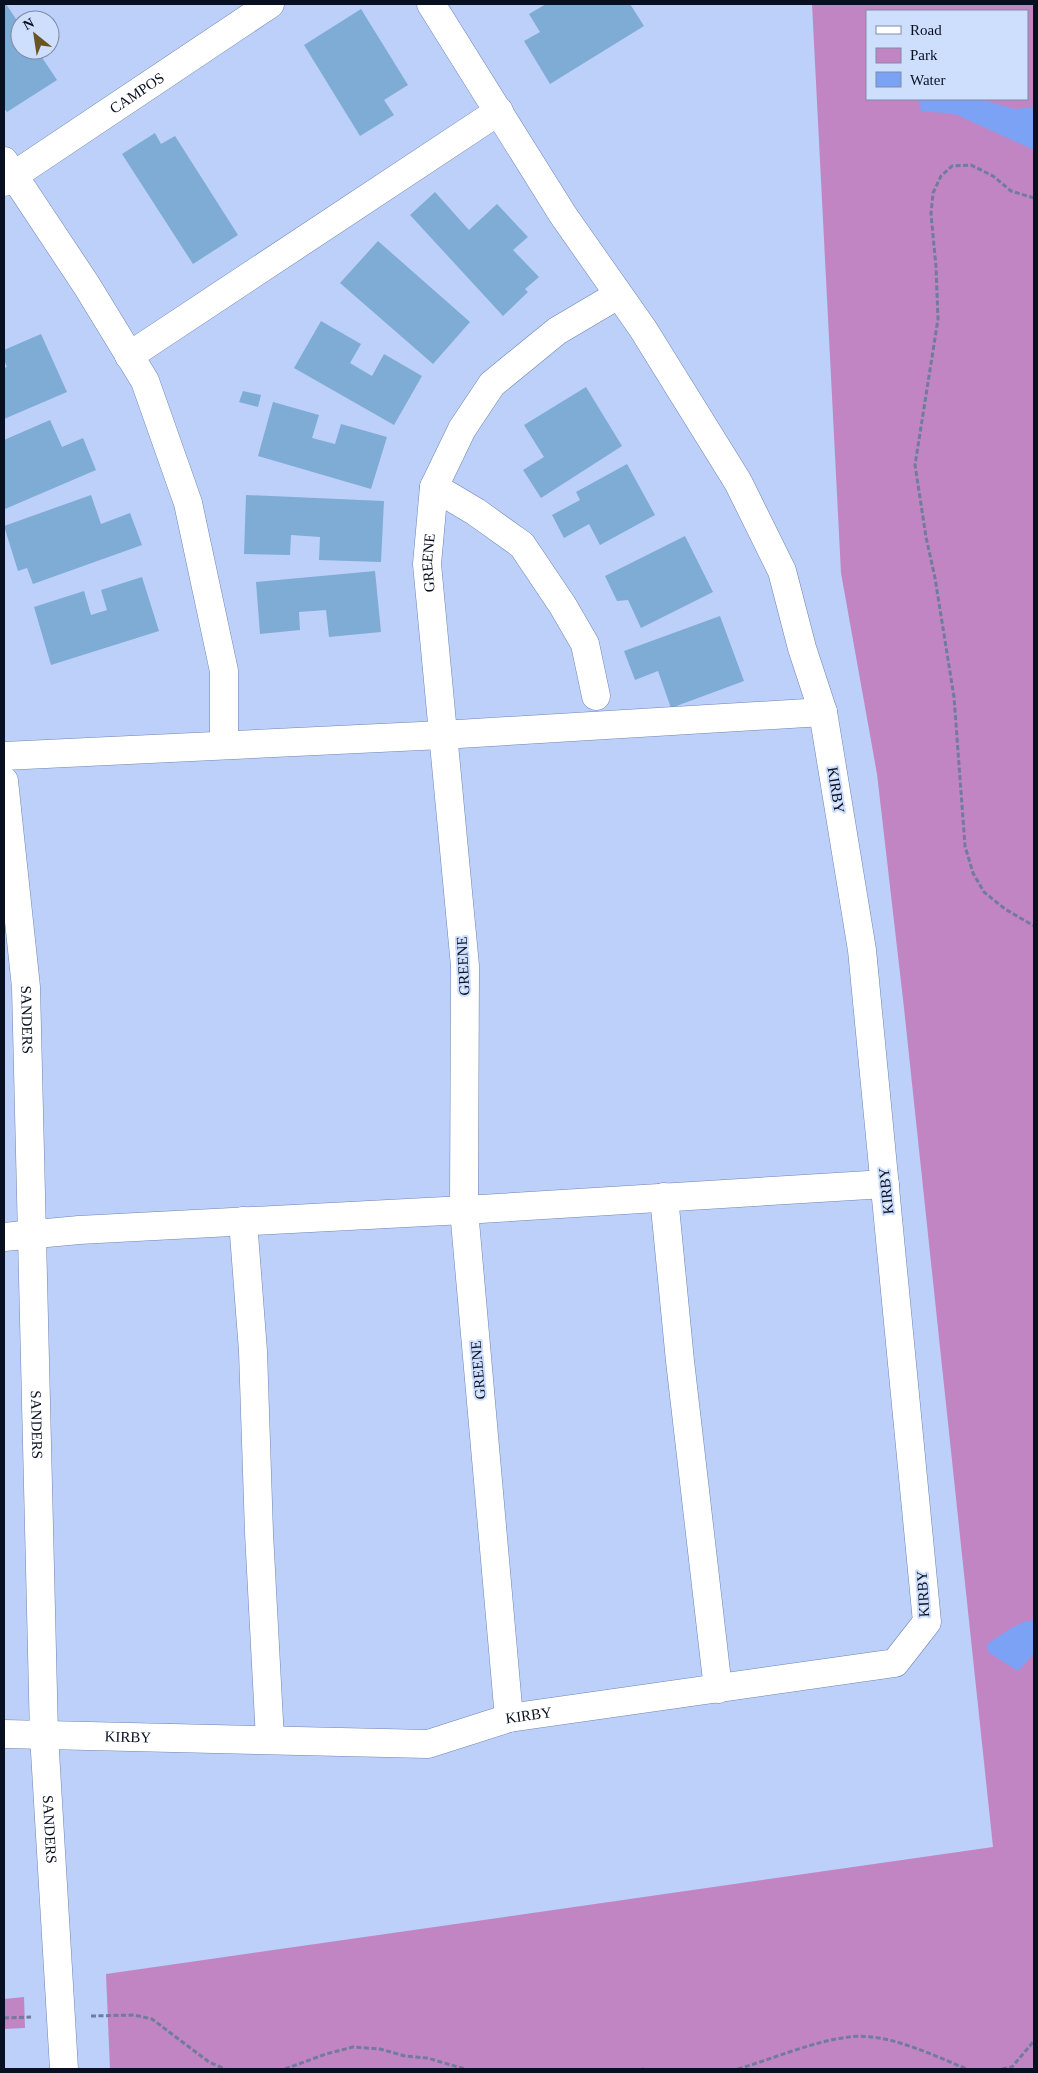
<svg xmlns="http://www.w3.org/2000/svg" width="1038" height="2073" font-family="Georgia,serif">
  <rect width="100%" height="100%" fill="#bdd0fa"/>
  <g fill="#c185c4" fill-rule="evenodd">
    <path d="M812 4H1034V2069H110L106 1974 993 1847 904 1008 877 774 841 573ZM867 11H1027V99H867Z"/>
    <polygon points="24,1997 25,2028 4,2029 4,1999"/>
  </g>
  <g fill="#7ca2f6">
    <polygon points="919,99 979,99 1015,109 1034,107 1034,150 955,114 921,111"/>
    <path d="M1034 1620V1654L1018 1671 988 1652 987 1644C1003 1635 1015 1622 1034 1620Z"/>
  </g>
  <g fill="#7eacd5">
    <polygon points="4,4 6,4 20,25 20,50 37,50 57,80 7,112 4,108"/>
    <polygon points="546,4 630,4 644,26 550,84 524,41 540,32 529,14"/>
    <polygon points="361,9 408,85 384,100 394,115 360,136 304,45"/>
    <polygon points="155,133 161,144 175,136 238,235 193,264 122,154"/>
    <polygon points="435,192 469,230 497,204 528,237 513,250 539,277 525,289 528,292 503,316 410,215"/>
    <polygon points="378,241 470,322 433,364 340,283"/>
    <polygon points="321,321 361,344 350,363 372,376 384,354 422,376 394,425 294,368"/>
    <polygon points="41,334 67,392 4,419 4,368 7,367 4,360 4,350"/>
    <polygon points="586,387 622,446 541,498 523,470 544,457 524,425"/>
    <polygon points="243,391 261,395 258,407 239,402"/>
    <polygon points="273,402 319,415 312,438 335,444 341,424 387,437 371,489 258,456"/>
    <polygon points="50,420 62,447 83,438 96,470 5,509 4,440"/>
    <polygon points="627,464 655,515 600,545 589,524 564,538 552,515 580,500 576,492"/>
    <polygon points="91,495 101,524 130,513 142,545 33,584 27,568 18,571 4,526"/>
    <polygon points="246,495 384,501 381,562 319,560 320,537 291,535 290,555 244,554"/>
    <polygon points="685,536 713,592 641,628 628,600 617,601 605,576"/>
    <polygon points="375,571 381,632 329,637 326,610 299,612 300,630 260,634 256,582"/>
    <polygon points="142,577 159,631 51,665 34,607 84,591 91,615 107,610 101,590"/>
    <polygon points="720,616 744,681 671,708 658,671 635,680 624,651"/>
  </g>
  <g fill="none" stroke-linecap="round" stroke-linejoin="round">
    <defs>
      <g id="minor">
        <polyline points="4,161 87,286 145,381 188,503 224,671 224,745"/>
        <path id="s1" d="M4 182 270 4"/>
        <polyline points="129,356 499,111"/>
        <polyline points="434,487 476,512 522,545 563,606 585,644 596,696"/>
        <polyline points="4,756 442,735 823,712"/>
        <path id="s2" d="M4 781 26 987 44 1735 64 2069"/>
        <polyline points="664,1197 680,1361 718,1689"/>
        <polyline points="243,1221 253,1351 259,1533 270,1740"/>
        <polyline points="4,1237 79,1230 464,1210 885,1184"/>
        <path id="s3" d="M509 1718 464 1210 465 966 427 564 434 487 462 429 492 384 557 331 618 295"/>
        <path id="s4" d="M4 1734 428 1744 509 1718 895 1663 927 1622 862 950 823 712 802 648 782 571 738 482 643 329 563 215 431 4"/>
      </g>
    </defs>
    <use href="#minor" stroke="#6e84b4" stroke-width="29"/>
    <g stroke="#6f7c9c" stroke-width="3" stroke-dasharray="5 2.5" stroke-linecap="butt">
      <polyline points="1034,198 1011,191 993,176 971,165 952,166 941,176 933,193 931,214 936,267 938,319 915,465 926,537 935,578 954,697 965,846 973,873 984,892 1005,909 1034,926"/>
      <polyline points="91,2016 134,2015 152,2019 209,2062 225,2069"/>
      <polyline points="4,2018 31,2017"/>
      <polyline points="285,2069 326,2054 353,2047 380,2049 405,2056 427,2058 465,2069"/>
      <polyline points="642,2069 644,2069"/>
      <path d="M738 2069C772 2059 814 2041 849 2037 887 2032 932 2055 967 2069"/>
      <polyline points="1002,2069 1012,2067 1034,2041"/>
    </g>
    <use href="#minor" stroke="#fff" stroke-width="28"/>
  </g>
  <g text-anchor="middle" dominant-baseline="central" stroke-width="4" stroke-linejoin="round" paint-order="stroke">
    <g font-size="15" fill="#080f21" stroke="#cedefd">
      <text stroke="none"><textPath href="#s1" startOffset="160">CAMPOS</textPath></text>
      <text stroke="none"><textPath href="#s3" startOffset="1159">GREENE</textPath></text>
      <text transform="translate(836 790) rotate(81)">KIRBY</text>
      <text transform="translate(463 966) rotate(-93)">GREENE</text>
      <text stroke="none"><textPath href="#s2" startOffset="240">SANDERS</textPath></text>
      <text transform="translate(886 1191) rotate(-96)">KIRBY</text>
      <text transform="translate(478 1370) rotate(-95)">GREENE</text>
      <text stroke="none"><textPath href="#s2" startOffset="645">SANDERS</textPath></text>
      <text transform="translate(923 1594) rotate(-93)">KIRBY</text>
      <text stroke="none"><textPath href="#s4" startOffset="529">KIRBY</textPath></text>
      <text stroke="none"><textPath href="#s4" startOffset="124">KIRBY</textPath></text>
      <text stroke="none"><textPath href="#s2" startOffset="1050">SANDERS</textPath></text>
    </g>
  </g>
  <rect width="1038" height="2073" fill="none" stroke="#080f21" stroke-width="10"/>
  <rect x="866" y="10" width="162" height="90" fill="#cedefd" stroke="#7f8ba5"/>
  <rect x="876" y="26" width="25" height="8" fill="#ffffff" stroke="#7f8ba5"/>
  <text x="910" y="35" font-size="15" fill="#080f21">Road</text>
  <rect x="876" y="48" width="25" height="15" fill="#c185c4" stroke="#7f8ba5"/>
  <text x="910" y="60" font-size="15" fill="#080f21">Park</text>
  <rect x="876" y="72" width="25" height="15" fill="#7ca2f6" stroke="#7f8ba5"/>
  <text x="910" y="85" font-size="15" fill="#080f21">Water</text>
  <g transform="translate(35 35) rotate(330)"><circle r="24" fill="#cedefd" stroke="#7f8ba5"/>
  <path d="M0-4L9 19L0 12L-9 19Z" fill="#695423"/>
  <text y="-8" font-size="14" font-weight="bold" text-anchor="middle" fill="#080f21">N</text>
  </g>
</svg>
